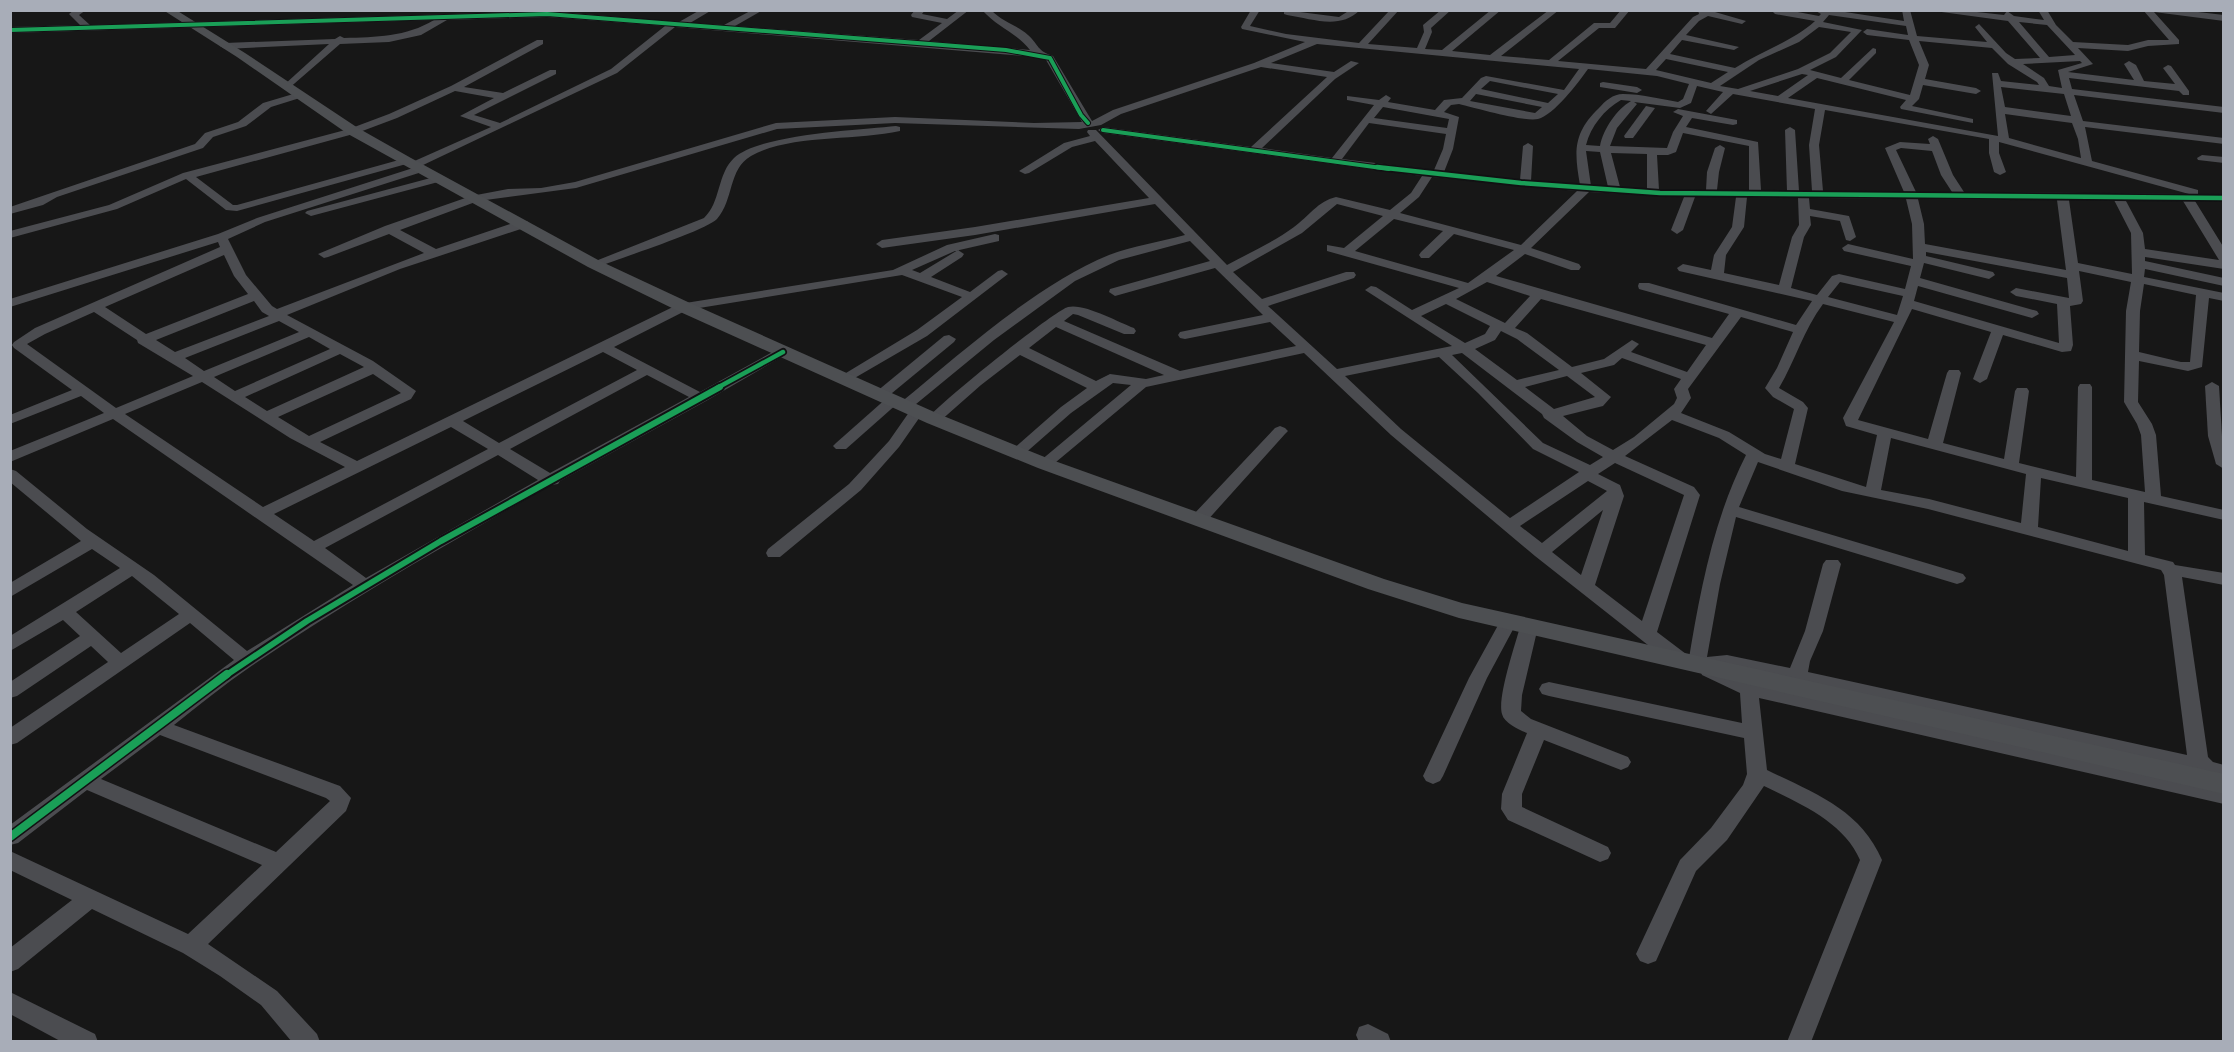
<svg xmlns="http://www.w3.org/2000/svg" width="2234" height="1052" font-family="'Asap Condensed',sans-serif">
  <rect width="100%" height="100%" fill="#171717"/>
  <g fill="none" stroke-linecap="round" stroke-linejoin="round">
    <g fill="#4b4c50" fill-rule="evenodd">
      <path d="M74 10H86L79 15 90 25 547 11 679 22 700 10H712L690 23 724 25 752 10H763L735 26 919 40 942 23 912 17 911 15 915 10H925L922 14 947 19 959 10H969L929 41 1030 50C1017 33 997 27 982 10H991C1004 23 1017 25 1028 35 1039 45 1037 51 1053 56L1092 121 1113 110 1254 63 1305 42 1242 29 1241 27 1251 10H1260L1250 26 1286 34 1359 43 1390 10H1399L1368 44 1417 48 1424 32 1423 25 1441 10H1451L1431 28 1432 32 1425 49 1442 50 1491 10H1501L1452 51 1490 55 1549 10H1559L1501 56 1549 60 1594 23H1610L1621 10H1630L1615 28H1599L1558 61 1646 69 1693 17 1699 14 1698 10H1717L1715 12 1746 21 1742 24 1708 16 1699 21 1686 35 1739 47 1734 50 1682 40 1670 54 1735 68C1761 51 1792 42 1815 21L1775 14 1771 10H1787L1819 16 1821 14 1814 10H1832L1904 21 1902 10H1910L1917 36 1987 42 1975 27 1979 24 2006 53 2015 59 2040 58 2008 21 1927 10H1959L2004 15 2007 11 2014 16 2044 20 2038 10H2047L2056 25 2073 42 2128 45 2148 40H2169L2143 10H2181L2224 15V21L2154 12 2179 40V44L2148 46 2128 51 2078 48 2093 64 2068 72 2134 80 2124 64 2129 61 2136 65 2144 81 2175 84 2163 68 2168 65 2171 66 2189 91V95H2183L2179 91 2069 78 2072 89 2224 107V113L2074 95 2083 121 2224 138V144L2085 127 2092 161 2198 190V194L2224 195V201H2195L2224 248V269L2145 257V261L2224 278V286L2145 269 2144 277 2224 293V301L2209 298 2202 367 2188 371 2139 361 2138 402 2152 424 2156 435 2161 496 2224 510V520L2144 502 2145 555 2173 562 2175 565 2224 573V585L2182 577 2208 757 2213 762 2224 765V781L2198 773 1727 667 1721 668 1754 683 2224 788V804L1759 698 1767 770C1814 793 1860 809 1882 860L1811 1042H1787L1860 860C1844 822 1799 803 1764 786L1727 840 1696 871 1656 961 1648 964 1640 961 1636 954 1680 860 1711 828 1743 785 1747 774 1744 738 1549 696 1542 694 1539 689 1542 684 1549 682 1742 723 1740 693 1702 675 1700 670 1690 669 1688 664C1700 592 1713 520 1746 455L1719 438 1672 420 1625 456 1694 487 1700 495 1657 632 1686 654 1688 659 1686 664 1679 665 1672 664 1535 556 1391 435 1304 353 1146 387 1050 467H1040L1037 464 1040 461 1131 385 1113 383 1071 413 1022 456 1017 458 1009 453 1012 450 1061 407 1087 388 1020 355 981 385 939 422H929L927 419C938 404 1055 310 1068 307 1084 303 1118 322 1134 328L1136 331 1134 334H1124L1078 315 1073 314 1064 321 1180 371 1296 346 1270 322 1185 339 1180 338 1178 335 1180 332 1263 315 1215 268 1115 296 1109 292 1110 289 1210 261 1190 241 1119 260 1075 281 994 340 910 409H900L898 406 900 403C961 353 1036 285 1109 255 1133 246 1160 242 1185 235L1155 204 975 235 882 248 876 244 882 240 975 227 1149 198 1095 141 1072 147 1029 173 1025 174 1019 171 1064 143 1090 136 1087 132 1088 130H1096L1227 265C1249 253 1274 242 1294 227 1308 217 1318 201 1336 197L1390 210 1411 193 1422 176 1103 133 1098 130 1103 127 1251 147 1327 77 1261 67 1121 114 1101 125 1079 129 895 123 777 129 576 188 478 201 400 230 436 249 519 221H527L529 224 527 227 400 269 287 315 373 361 416 391 411 399 320 442 357 461 679 304 893 270 947 245 995 234 999 235V241L955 251 912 270 920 273 958 250 964 254 962 257 931 277 970 292 998 271 1002 270 1008 274 927 336 846 383 841 382 839 379 841 376 917 330 962 297 902 275 687 310 614 347 700 392 778 349H788L790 352 706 401 560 481 558 484 551 485C449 543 347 601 250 667 224 685 199 705 174 725L340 786 351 798 346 811 208 944 277 991 317 1034 320 1042H292L261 1005 220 976 183 953 92 909 18 969 10 972V948L72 900 10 870V851L188 934 262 865 87 790 18 843 10 845V825L234 660 190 623 17 743 10 745V728L108 662 91 646 17 696 10 698V682L80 636 63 620 10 651V636L120 568 92 549 10 597V583L81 541 10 482V469L16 471 87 529 154 575 247 651 353 585 113 419 10 462V451L104 413 81 396 10 424V415L72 390 14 348 12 345 14 342 35 328 220 247 218 242 10 307V299L218 234 257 218 413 168 410 167V163L237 211 226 210 186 179 117 209 10 238V231L109 205 183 173 349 129 389 114 451 86 537 40H543V44L464 87 503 93 550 70H556V74L474 115 500 123 611 69 665 26 547 17 447 20 421 35 389 42 340 44 287 90 284 89V85L329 44 225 49 220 46 225 43 335 39 340 36 344 38C376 37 406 37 434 20L10 33V27L80 25 69 14ZM1829 15 1906 26 1908 35 1867 29 1863 32 1867 35 1909 40 1919 65 1910 95 1849 80 1876 53V49L1873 48 1841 78 1810 70 1836 57 1862 30 1823 22ZM2019 22 2047 25 2075 55 2049 57ZM675 27 1037 57 1046 60 1082 122 1034 123 895 117 776 123 575 182 541 188 508 189 471 196 385 226 318 254 324 258 328 257 389 234 424 253 277 309 272 306 246 275 228 239 265 222 425 171 426 169 421 166 617 73ZM1819 27 1851 32 1830 53 1798 69 1738 89 1720 86 1759 60 1799 42ZM1919 41 1992 48 2008 64 2037 82 2039 85 2001 81 1998 73H1992L1998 136 1788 98 1817 78 1906 100 1900 107 1901 109 1973 123V119L1912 106 1919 99 1923 85 1976 94 1981 91 1976 88 1925 79 1929 65ZM1317 44 1579 69 1564 90 1486 76 1481 78 1462 98 1444 100 1435 110 1388 102 1391 98 1386 95 1379 100 1347 96V100L1374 105 1332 158 1262 148 1335 79 1359 63 1351 61 1334 72 1271 63ZM1666 59 1728 72 1711 83 1656 70ZM2080 61 2082 63 2058 70 2062 88 2049 86 2044 78 2023 64ZM1588 69 1657 76 1689 84 1683 99 1678 102C1661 99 1641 94 1623 94 1613 94 1605 101 1599 108 1573 133 1574 151 1580 185L1531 181 1533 146 1528 143 1523 146 1520 180 1444 172 1453 149 1459 117 1444 112 1451 105 1459 104C1476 108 1523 122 1538 119 1554 115 1578 83 1588 69ZM1802 74 1808 75 1778 96 1750 91ZM1490 81 1558 94 1548 103 1481 89ZM1697 86 1723 92 1706 111 1711 114 1733 94 1815 109 1809 145 1812 191H1799L1795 130 1790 127 1785 130 1787 191 1761 190 1758 142 1686 127 1692 118 1733 125 1737 124V120L1678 109 1673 112 1683 116 1673 132 1667 148 1610 146 1617 128 1637 104 1634 102 1680 108 1691 103ZM2001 87 2064 94 2071 116 2005 107ZM455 91 494 98 460 116 491 127 410 163V159L406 158 237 205H233L196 177 357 133 397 118ZM1476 94 1542 107 1535 113 1470 101ZM1621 100 1631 101C1617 109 1603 129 1600 146L1586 145C1591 126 1604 110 1621 100ZM1383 107 1449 119 1447 128 1374 118ZM1825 110 1989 139V153L1994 172 2000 175 2006 172 1999 153V142L2189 194 1964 192 1953 175 1938 139 1933 136 1928 139 1930 144 1900 142 1885 148 1904 192 1823 191 1819 145ZM2005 114 2072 123 2078 139 2081 158 2009 138ZM1369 123 1446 134 1443 149 1434 170 1342 159ZM1683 133 1749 146V190H1717L1719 172 1725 148 1720 145 1715 148 1707 172 1706 190H1659L1657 155H1668L1676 152ZM1901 148 1932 151 1941 175 1952 192H1916L1896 150ZM1586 151 1600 152 1608 187 1591 186ZM1611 153 1647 154V189L1620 187ZM1432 177 1577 191 1521 245 1400 213 1419 197ZM1589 192 1684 197 1671 230 1677 234 1683 230 1695 197H1736L1732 227 1714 255 1711 270 1683 264 1677 268 1679 271 1812 301 1796 325 1649 283H1639L1638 286 1639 289 1729 314 1712 338 1496 276 1525 254 1571 270H1579L1581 267 1579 264 1531 248ZM1747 197 1798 198 1799 225 1792 237 1779 285 1724 273 1726 255 1744 227ZM1809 198 1906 199 1912 224 1913 259 1848 244 1842 248 1844 251 1911 266 1905 289 1839 274 1832 276 1817 295 1791 288 1804 237 1811 225 1810 216 1840 221 1846 240 1850 241 1856 237 1849 216 1810 209ZM1918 199 2057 200 2066 270 1925 244 1924 224ZM2069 200H2114L2131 233 2132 274 2078 263ZM2126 201H2183L2219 260 2145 249 2143 233ZM1337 204 1383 216 1344 248 1327 245V251L1459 288 1412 310 1376 287 1371 286 1365 290 1452 346 1337 369 1268 306 1354 278 1356 275 1354 272H1346L1262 299 1233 272 1302 233ZM1394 219 1443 231 1421 252 1419 255 1421 258H1429L1454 234 1514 250 1468 283 1355 251ZM1926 252 2067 278 2069 298 2016 288 2010 292 2016 296 2057 304 2059 343 1914 301 1918 286 2032 318 2039 314 2037 311 1920 278 1924 263 1989 279 1995 275 1993 272 1926 256ZM224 255 234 276 248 294 146 334 105 307ZM2079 271 2131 282 2126 311 2124 402 2137 424 2141 435 2145 492 2092 480V387L2090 384H2080L2078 387 2076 477 2019 463 2029 391 2027 388H2017L2015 391 2004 459 1943 443 1961 373 1959 370H1949L1947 373 1928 439 1858 420 1912 309 1991 332 1973 379 1980 383 1987 379 2003 335 2062 352 2071 351 2073 345 2070 306 2081 304 2083 301ZM1487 282 1530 296 1505 323 1456 299ZM1840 282 1903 296 1897 315 1828 297ZM2144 284 2196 295 2190 362H2181L2139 352 2140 311ZM1541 299 1706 345 1687 372 1631 352 1639 344 1632 340 1604 359 1572 367 1527 333 1515 328ZM254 301 262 312 269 316 175 352 156 340ZM1446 304 1490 326 1485 334 1465 343 1421 316ZM1823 304 1894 322 1843 418 1846 426 1877 435 1866 487 1795 464 1808 408 1803 402 1779 388C1795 361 1804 329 1823 304ZM94 312 137 340 138 343 193 376 116 408 27 344 45 334ZM1741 317 1793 332 1777 368 1765 388 1773 397 1794 409 1781 459 1765 454 1729 432 1681 413 1691 398 1688 389ZM279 321 299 332 204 371 185 358ZM1056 327 1164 375 1146 379 1110 374 1096 381 1029 348ZM1501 331 1517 339 1559 370 1517 380 1475 349 1495 340ZM309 337 330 349 235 391 214 377ZM603 352 637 370 499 443 463 421ZM1462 353 1542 414 1544 418 1577 442 1603 457 1590 465 1543 443 1452 355ZM340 354 364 367 267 411 245 397ZM1439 357 1478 393 1533 449 1579 472 1510 518 1401 429 1345 376ZM1622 358 1681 379 1674 389 1677 398 1674 404 1634 437 1613 450 1587 436 1563 416 1603 406 1611 397 1581 373 1614 365ZM373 374 401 393 309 436 278 417ZM647 375 689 397 550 473 510 449ZM1567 376 1595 397 1554 409 1525 387ZM202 382 290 438 345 467 263 507 125 414ZM451 427 488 449 314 541 274 514ZM1891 438 2026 474 2021 523 1929 499 1881 490ZM498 455 538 480 366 578 325 548ZM1758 462 1842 491 1928 509 2161 570 2164 575 2187 755 1808 672 1810 661 1823 631 1841 564 1838 560H1826L1823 564 1805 631 1790 668 1727 655 1707 657 1720 584 1736 517 1957 584 1963 582 1966 578 1963 574 1739 507ZM1615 463 1684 495 1642 621 1595 585 1624 496 1620 485 1598 474ZM2041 478 2128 498V551L2038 527ZM1588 481 1607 491 1542 543 1520 526ZM1603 510 1581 575 1552 552ZM132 576 179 614 121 653 76 612ZM160 735 326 798 330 801 276 852 101 779Z"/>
      <path d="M1284 10 1339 17 1350 10H1360C1340 30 1313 19 1287 15L1284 14Z"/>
      <polygon points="1603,82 1637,87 1642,90 1637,93 1600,87 1600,83"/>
      <polygon points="300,92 305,95 303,97 271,107 246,126 213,137 203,148 57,197 43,205 10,214 10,207 195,144 205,133 238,122 263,103"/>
      <polygon points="1646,106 1655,108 1633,138 1625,138 1624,136"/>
      <path d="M896 126 900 127V131C856 141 790 134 751 156 728 169 734 200 717 219 705 231 620 258 598 267H590L588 264 704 218C721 202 717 174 734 158 760 134 860 130 896 126Z"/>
      <polygon points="2202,155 2224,157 2224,163 2198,160 2197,158"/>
      <polygon points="438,176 444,179 442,181 311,216 305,213 307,211"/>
      <polygon points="949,335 956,339 954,342 886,398 876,398 874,395 876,392 944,336"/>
      <polygon points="2212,382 2219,386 2224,469 2216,464 2208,436 2205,386"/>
      <polygon points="893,396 898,397 900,400 898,403 846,449 836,449 833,446 836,443 888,397"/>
      <polygon points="917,407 924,411 899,447 861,490 780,557 768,557 766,553 768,549 849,484 889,441 912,408"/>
      <polygon points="1280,426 1285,428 1288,431 1285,434 1205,523 1193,523 1191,519 1193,515 1275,428"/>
      <polygon points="1508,616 1514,618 1517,622 1487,678 1443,776 1440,781 1433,784 1426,781 1423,776 1469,678 1502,618"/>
      <path d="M1529 621 1535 623 1538 627 1522 695 1521 711 1531 719 1628 757 1631 762 1628 767 1621 770 1544 740 1522 794V807L1608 847 1611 853 1608 859 1600 862 1508 820 1501 809 1502 794 1527 733C1519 730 1504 723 1502 714 1497 698 1515 645 1520 627L1523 623Z"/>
      <polygon points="10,992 95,1034 98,1042 62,1042 10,1014"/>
      <polygon points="1368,1024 1388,1034 1391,1042 1359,1042 1356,1035 1359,1027"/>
    </g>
    <polygon fill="#4d4f52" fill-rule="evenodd" points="163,10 176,10 245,53 358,128 411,158 600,261 690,303 941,415 1052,460 1384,579 1462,603 2224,774 2224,794 1459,618 1368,589 1038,468 927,423 678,311 588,267 348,134 237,57"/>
    <defs>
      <g id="cycleway-far3">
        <polyline points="10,30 547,14 1006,50 1050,58 1081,115 1088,123"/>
        <polyline points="1103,130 1389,169"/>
      </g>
      <g id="cycleway-far2">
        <polyline points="1377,167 1521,183 1660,193 2224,198"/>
        <polyline points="717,388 783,352"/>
      </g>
      <polyline id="cycleway-far1" points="225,676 307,621 441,541 720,387"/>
      <polyline id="cycleway" points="10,837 227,674"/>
    </defs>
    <use href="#cycleway-far3" stroke="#111113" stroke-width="6"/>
    <use href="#cycleway-far2" stroke="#111113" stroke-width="8"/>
    <use href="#cycleway-far1" stroke="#111113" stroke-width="10"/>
    <use href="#cycleway" stroke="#111113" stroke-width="11"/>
    <use href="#cycleway-far3" stroke="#1a9f57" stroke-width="4"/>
    <use href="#cycleway-far2" stroke="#1a9f57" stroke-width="4.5"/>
    <use href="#cycleway-far1" stroke="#1a9f57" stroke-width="6"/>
    <use href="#cycleway" stroke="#1a9f57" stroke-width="8"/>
  </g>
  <rect width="2234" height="1052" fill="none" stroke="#a8adb8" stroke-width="24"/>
</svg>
